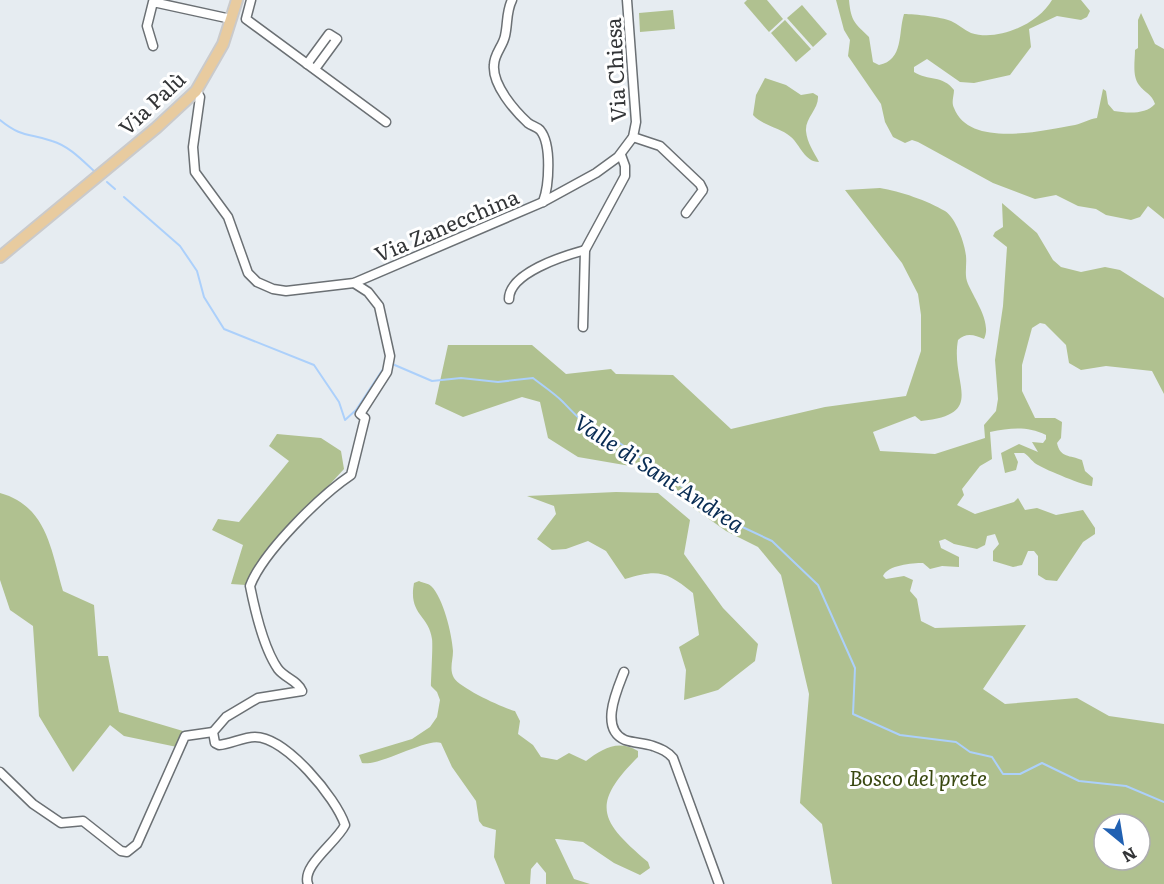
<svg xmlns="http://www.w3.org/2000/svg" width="1164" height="884" font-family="Literata,serif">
  <rect width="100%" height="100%" fill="#e6ecf1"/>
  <g fill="#b0c190" fill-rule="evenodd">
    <polygon points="747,0 767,0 783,19 769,32 744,3"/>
    <path d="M836 0H849C851 22 855 23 869 37L873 62 879 65C904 60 898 33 904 14 915 14 941 17 951 21 958 24 964 30 971 33 999 42 1039 23 1052 0H1081L1090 11 1087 17 1081 20 1057 16 1029 29 1031 47 1010 75 974 83 960 82 927 59 914 67V72C928 81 943 75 954 90 954 96 951 102 954 108 969 148 1042 131 1075 125 1083 123 1089 119 1097 118L1103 89 1106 91 1108 104 1114 111C1127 113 1145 115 1155 104 1152 94 1145 93 1139 85 1132 76 1135 61 1135 50L1138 48V20L1141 13 1155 44 1164 49V219L1148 206 1140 217 1131 220 1106 215 1096 209 1078 206 1056 195 1035 199 993 183 918 142 912 140 905 143 893 137 885 122 881 104 848 56 850 40 844 30Z"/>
    <polygon points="802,5 827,34 813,47 787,18"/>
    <polygon points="673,10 675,29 640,32 639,13"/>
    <polygon points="785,20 811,49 796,62 771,33"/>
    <path d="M765 78 786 85 801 95 813 93 818 96C819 109 805 118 806 131 807 143 814 152 819 162 805 162 800 145 791 137 780 127 763 126 753 115L756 95Z"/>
    <path d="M880 188C900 191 928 201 945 211 956 218 965 244 966 256 967 266 964 275 968 284 975 300 992 323 984 339 975 335 966 332 958 340 950 384 988 414 921 421L915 416 873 432 880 451 935 454 985 438 984 425 996 411 998 399 995 360 1003 306 1007 247 993 236 995 232 1003 227 1002 203 1037 233 1053 260 1061 267 1081 272 1105 267 1120 270 1164 298V394L1152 371 1106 366 1081 370 1069 363 1066 345 1045 324 1040 323 1032 328 1022 365V391L1035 418H1055L1062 422 1061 438 1057 443C1060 458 1070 455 1082 460L1085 471 1093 478 1092 486C1085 486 1046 470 1038 465 1033 463 1029 456 1024 453H1014L1018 462 1016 470 1005 473 1001 453 1019 444 1038 452 1032 442 1043 443 1046 439V435C1027 426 1011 428 990 432L992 459 980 466 962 489 964 495 957 505 975 514 1014 502 1018 498 1025 510 1037 508 1056 515 1083 510 1095 528V534L1083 542 1057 581 1046 580 1038 575V556L1034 551H1028L1022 565 1013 567 993 561V551L999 544 995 534 987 536 985 545 977 549 954 544 945 539 939 541 941 548 959 557V567L942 566 930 569 923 563C912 563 888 565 883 576L886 579 904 576 913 580 910 591 917 599 921 621 935 628 1026 625 983 689 1005 704 1077 698 1109 716 1164 724V884H832L822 824 800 803 809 694 781 575 758 547 726 531 636 467 578 457 548 438 540 402 522 397 463 417 435 404 448 345H532L566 374 611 369 616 374 673 375 731 429 825 407 906 396 921 351V315L918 294 902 263 845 190ZM1104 824H1140V860H1104Z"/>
    <polygon points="277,434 321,438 341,451 344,469 264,556 246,585 231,584 243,545 212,530 218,519 239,522 289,461 269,446"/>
    <path d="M616 492 658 493 690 520 684 554 723 608 758 644 755 661 718 690 684 700 686 670 679 647 699 635 693 593C666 571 658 569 625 579L606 551 588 541 566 549 552 550 537 539 556 514 554 506 527 496Z"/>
    <path d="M0 493C47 506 51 550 63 591L94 605 98 656H108L119 712 183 731 177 747 124 736 110 725 73 772 39 716 33 626 10 610 0 580Z"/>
    <path d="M419 581C423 583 428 583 431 586 443 597 452 634 453 651 453 661 449 669 454 678 460 688 503 708 515 711L520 721 518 734 533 745 541 757 557 760 569 753 586 761C602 749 618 739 638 751V757C590 805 600 821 648 862L650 868 640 875 614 863 583 842 557 839H555L574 879 590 884H546V873L537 862 531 869 530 884H505L494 857 496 830 483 826 479 821 476 801 452 767 441 743C428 737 379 767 362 763L359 755 412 739 430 727 437 717 440 700 437 692 431 686C431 678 433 646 432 639 429 615 408 615 414 583Z"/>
  </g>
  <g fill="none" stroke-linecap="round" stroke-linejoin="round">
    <g stroke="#acd0fb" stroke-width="2">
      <path d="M0 120C22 138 29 133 52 141 69 146 82 160 95 172"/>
      <polyline points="107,182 115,189"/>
      <polyline points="124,197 180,246 197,271 204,297 224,329 314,365 339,402 345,420 356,410 385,366"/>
      <path d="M390 363 432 381 461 378 498 382 533 378C543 386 554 393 563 402 578 418 587 428 608 435L736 524 772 541 818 585 855 668 853 714 900 735 956 742 970 752 992 757 1003 774H1020L1042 763 1079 781 1126 786 1164 802"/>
    </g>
    <defs>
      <g id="minor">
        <polyline points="251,0 246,19 386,122"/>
        <path d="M512 0C506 12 508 23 505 36 503 46 494 54 494 65 492 85 515 111 528 123 532 126 537 127 540 130 552 144 549 186 543 202"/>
        <polyline points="153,46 147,26 153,2 231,19"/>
        <polyline points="307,64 329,34 337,39 315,69"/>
        <polyline points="196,91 200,97 193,147 195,172 228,217 248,273 257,282 273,289 286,291 354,283 543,202 596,173 618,157 633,137 636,122 627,0"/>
        <polyline points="633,137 660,146 700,184 703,190 686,213"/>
        <path d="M509 299C509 273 563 256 585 250"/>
        <polyline points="583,327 585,250 625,176 625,166 621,155"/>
        <path d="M624 672C617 690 599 729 625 740 634 743 644 743 653 746 661 749 667 751 673 758L719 884"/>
        <polyline points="0,772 33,804 61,823 83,821 121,851 127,852 137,844 185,736 213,732"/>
        <path d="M308 884C301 866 337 842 345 825 336 798 286 737 255 737 243 737 231 744 219 745L215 743 213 732 226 717 258 698 302 691C298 681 285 678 278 669 264 649 255 611 250 586 263 552 320 496 351 475L365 418 360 414 387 372 390 356 379 306 368 292 354 283"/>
      </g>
      <polyline id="major" points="0,257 156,128 196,91 223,44 237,0"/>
    </defs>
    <use href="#minor" stroke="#6b7074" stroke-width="11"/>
    <use href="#major" stroke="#cacacb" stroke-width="14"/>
    <use href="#minor" stroke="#fff" stroke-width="8"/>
    <use href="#major" stroke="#e8cb9f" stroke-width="10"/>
  </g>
  <g text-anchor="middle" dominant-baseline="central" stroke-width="6" stroke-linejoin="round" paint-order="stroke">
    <g font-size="21" fill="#333537" stroke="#fff">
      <text transform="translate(614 70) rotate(-93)">Via Chiesa</text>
      <text transform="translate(151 102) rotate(-43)">Via Palù</text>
      <text transform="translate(446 224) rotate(-23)">Via Zanecchina</text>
    </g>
    <g font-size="21" font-style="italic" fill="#394810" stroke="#fff">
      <text x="918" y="776">Bosco del prete</text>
    </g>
    <g font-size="22" font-style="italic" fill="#082c53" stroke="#fff">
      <text transform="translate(660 472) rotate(33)">Valle di Sant'Andrea</text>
    </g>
  </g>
  <g transform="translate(1122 842) rotate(150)"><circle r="28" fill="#ffffff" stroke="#adaeaf" stroke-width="1.5"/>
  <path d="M0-4.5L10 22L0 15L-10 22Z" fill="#2161b2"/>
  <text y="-9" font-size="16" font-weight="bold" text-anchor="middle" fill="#333537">N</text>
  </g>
</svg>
